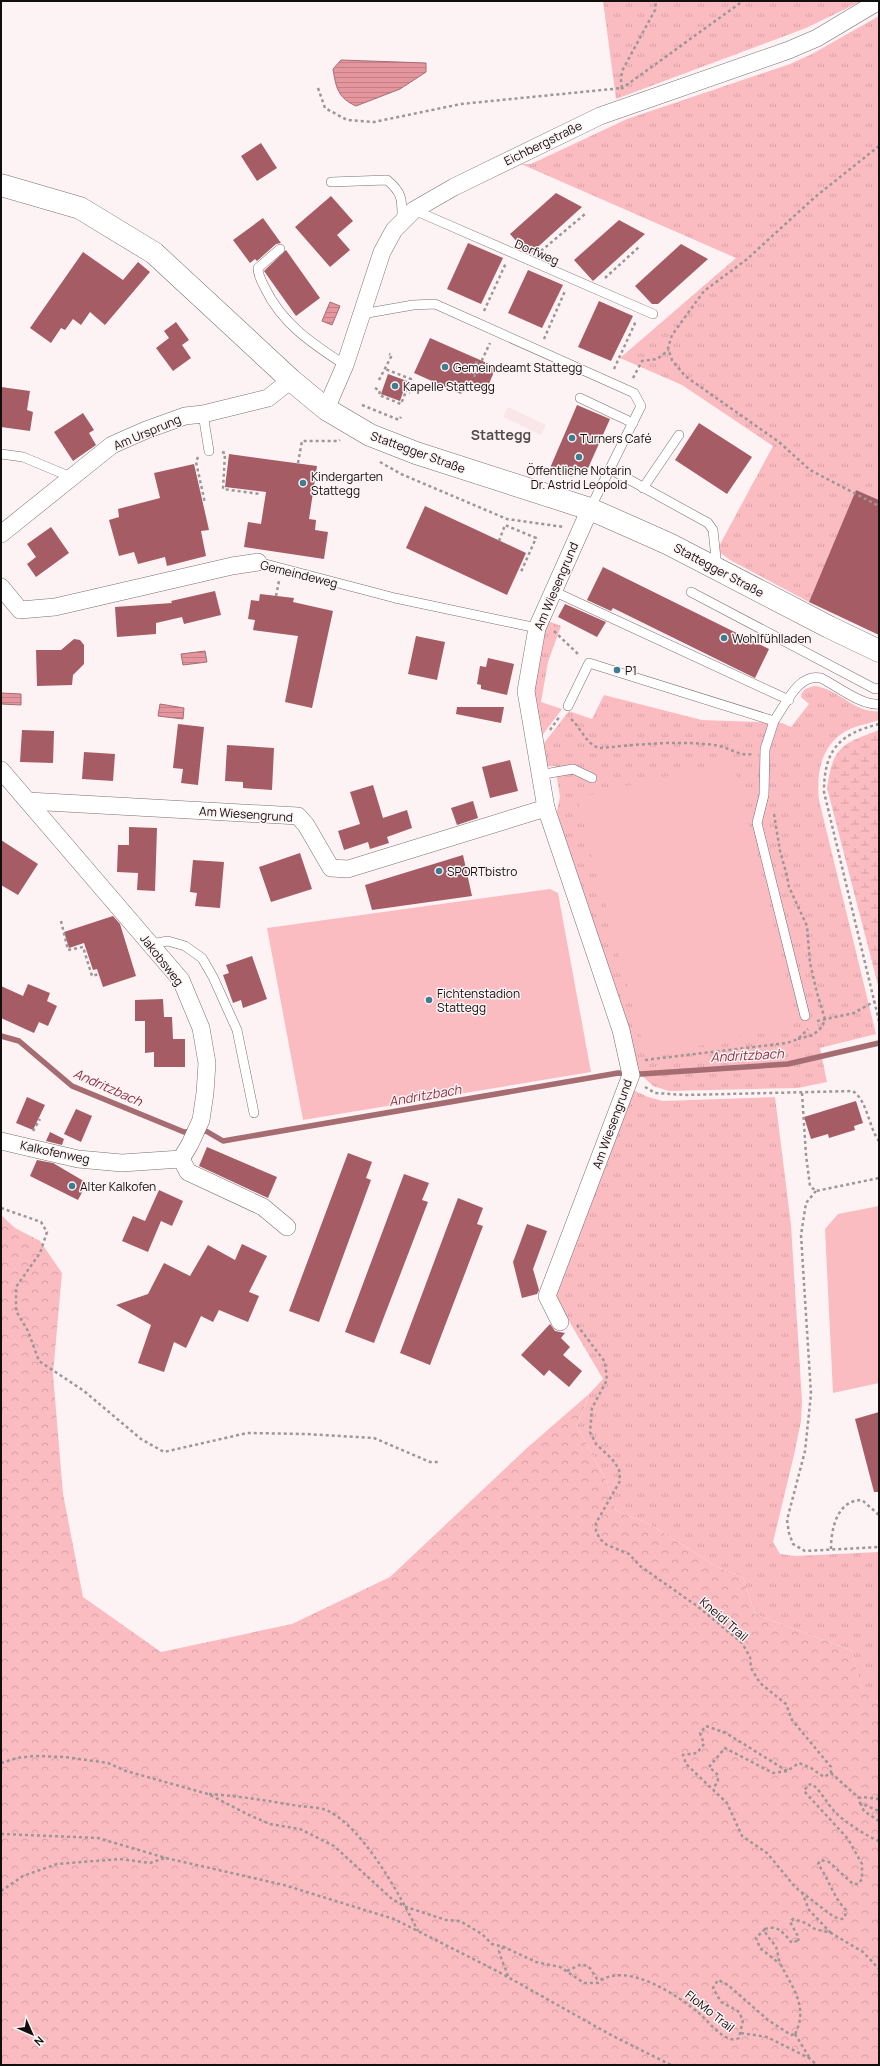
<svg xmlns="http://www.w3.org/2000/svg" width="880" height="2066" font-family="Manrope,sans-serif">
  <defs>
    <pattern id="grass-tufts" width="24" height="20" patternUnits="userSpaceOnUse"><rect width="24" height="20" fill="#fbbcc1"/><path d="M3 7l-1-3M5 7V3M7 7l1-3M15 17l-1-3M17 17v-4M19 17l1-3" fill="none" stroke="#d6a0a5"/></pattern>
    <pattern id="forest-crowns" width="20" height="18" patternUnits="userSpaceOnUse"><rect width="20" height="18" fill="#fbbcc1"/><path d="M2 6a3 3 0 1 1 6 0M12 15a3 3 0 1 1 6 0" fill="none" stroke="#d6a0a5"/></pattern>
    <pattern id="wetland-marsh" width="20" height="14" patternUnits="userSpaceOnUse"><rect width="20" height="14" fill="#fbbcc1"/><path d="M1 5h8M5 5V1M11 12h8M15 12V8" fill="none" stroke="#d6a0a5"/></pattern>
    <pattern id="water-rules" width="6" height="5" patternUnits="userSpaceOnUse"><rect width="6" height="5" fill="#e5959d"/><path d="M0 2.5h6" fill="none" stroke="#c37f86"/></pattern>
  </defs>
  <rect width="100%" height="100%" fill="#fdf3f4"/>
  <polygon fill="#f9e6e8" points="508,407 546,425 541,435 503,417"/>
  <g fill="url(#grass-tufts)">
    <polygon points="603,1 862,1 806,28 616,99"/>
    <polygon points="879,16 879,500 856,490 809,602 730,560 717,550 773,446 682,385 620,358 736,258 521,164 531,164 627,119 790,64 812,54"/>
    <polygon points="548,621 561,626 548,662 541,702 562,709 538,741 532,701 541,639"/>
    <path d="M814 686C838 688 855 714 879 711V720C868 724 857 725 846 731 821 745 816 774 819 800L876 1034 820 1048 827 1082 798 1088 669 1091 653 1086 635 1069 555 820 560 797 555 766 545 767 541 747 569 711 592 719 604 695 702 720 782 723 791 727 809 704 801 697C802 689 807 688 814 686Z"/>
    <polygon points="633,1090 648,1097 663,1101 775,1097 791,1225 802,1401 801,1421 794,1455 773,1542 780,1554 796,1556 879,1552 879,1703 863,1694 851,1650 755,1614 743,1577 717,1567 650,1524 616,1511 606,1480 577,1426 589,1394 603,1379 556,1299 559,1279"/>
  </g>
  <polygon fill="url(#forest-crowns)" points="1,1215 15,1228 40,1241 62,1273 53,1374 63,1494 83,1597 161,1652 292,1624 390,1577 528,1447 589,1394 577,1426 606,1480 616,1511 650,1524 717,1567 743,1577 755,1614 851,1650 863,1693 879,1703 879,2065 1,2065"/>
  <path fill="url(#wetland-marsh)" d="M879 730V989L827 788C833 746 842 744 879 730Z"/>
  <g fill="#fbbcc1">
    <polygon points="733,760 797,1022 647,1059 577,798"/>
    <polygon points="550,889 558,893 591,1072 303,1120 267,928"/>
    <polygon points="879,1206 879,1383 833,1393 825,1229 838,1214"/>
  </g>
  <g fill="url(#water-rules)" stroke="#a56c72">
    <path d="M341 60 426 63V72L400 89 356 106C338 98 336 88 333 69Z"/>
    <polygon points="330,302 340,306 332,325 322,321"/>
    <polygon points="205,651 207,662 183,665 181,654"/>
    <polygon points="1,693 21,694 21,705 1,704"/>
    <polygon points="160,704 184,708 183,719 158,716"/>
  </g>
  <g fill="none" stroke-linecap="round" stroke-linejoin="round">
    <polyline stroke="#a56c72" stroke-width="5.5" points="1,1036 19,1041 72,1086 184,1132 206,1131 223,1141 618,1073 641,1074 788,1064 879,1043"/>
  </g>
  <g fill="#a65c64">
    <polygon points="261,143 277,168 257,181 241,156"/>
    <polygon points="556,193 582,207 530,254 527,253 510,234"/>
    <polygon points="331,196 353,221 337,235 350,250 330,267 295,227"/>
    <polygon points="263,218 281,243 276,244 257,261 255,259 250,263 233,240"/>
    <polygon points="619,220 645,234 593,281 574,260"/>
    <polygon points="468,243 503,258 481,304 447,289"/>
    <polygon points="681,244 708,259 658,304 652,304 635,286"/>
    <polygon points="286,250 320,298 296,316 264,271"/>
    <polygon points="83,252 123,280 138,262 150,272 105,325 90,312 81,325 73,319 65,330 61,328 51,343 30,328"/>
    <polygon points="528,270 563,285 542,328 508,313"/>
    <polygon points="599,301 633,316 611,361 578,347"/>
    <polygon points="176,322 189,340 182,345 191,358 173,371 156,348 169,338 164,331"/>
    <polygon points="430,338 496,367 486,391 466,383 461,394 414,373"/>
    <polygon points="388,374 407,381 400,401 381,394"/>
    <polygon points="1,387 30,391 27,410 33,412 30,431 1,427"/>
    <polygon points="577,405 610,419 585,475 575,470 572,477 550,468"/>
    <polygon points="83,413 94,430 89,433 96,445 73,461 54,432"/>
    <polygon points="699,423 752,457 727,494 675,460"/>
    <polygon points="229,454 317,466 309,519 316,520 315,530 328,532 324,559 244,547 248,522 261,524 266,492 225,487"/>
    <polygon points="194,464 209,530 201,531 206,556 167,566 165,557 138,564 134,552 119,556 109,520 119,517 118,509 160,498 154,473"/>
    <polygon points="856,490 879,500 879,635 809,602"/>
    <polygon points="425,506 526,553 507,595 406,548"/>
    <polygon points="51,527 69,553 36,577 27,564 36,557 27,544"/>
    <polygon points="603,567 769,649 755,678 613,608 611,611 587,600"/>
    <polygon points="215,591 221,615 184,624 182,617 156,623 156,634 117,637 115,607 172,603 171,601"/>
    <polygon points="260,594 294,598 293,602 333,611 312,708 285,702 298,636 253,630 255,620 248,619 251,600 259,601"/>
    <polygon points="565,604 606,622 597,637 558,617"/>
    <polygon points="416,636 445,642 437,680 408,674"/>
    <polygon points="74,639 80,640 84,645 84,664 73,675 72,685 37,686 36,650 61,650"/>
    <polygon points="488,658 514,664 507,695 481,689 481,685 477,684 480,666 486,667"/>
    <polygon points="457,707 504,707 501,723 456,714"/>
    <polygon points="178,724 204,727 198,785 181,783 183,769 173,768"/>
    <polygon points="22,730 54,731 53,763 20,762"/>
    <polygon points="227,745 274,748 272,790 243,788 243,782 225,781"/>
    <polygon points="84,752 115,754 113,781 82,779"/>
    <polygon points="510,760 518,791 490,798 482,767"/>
    <polygon points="373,785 383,818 407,810 412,828 387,837 389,843 370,849 368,842 344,850 338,831 360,824 350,792"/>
    <polygon points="473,801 478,818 457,825 451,808"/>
    <polygon points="129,827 157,828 155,891 137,890 138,873 117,872 118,845 129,845"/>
    <polygon points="1,840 38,864 18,895 1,885"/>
    <polygon points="300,853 312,889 271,902 259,867"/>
    <polygon points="463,855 472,896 372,910 365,885"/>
    <polygon points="193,860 224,862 220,908 195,906 197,893 190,892"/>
    <polygon points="113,916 120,924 136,976 103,987 97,969 93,970 84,943 69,948 64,932"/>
    <polygon points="252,956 267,999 243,1008 241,1000 233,1003 223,975 229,973 226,965"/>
    <polygon points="28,984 50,993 47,1001 57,1006 48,1026 39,1022 34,1033 1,1018 1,986 23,996"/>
    <polygon points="163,999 164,1017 172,1017 173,1039 185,1039 185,1067 154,1067 154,1052 145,1053 145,1021 135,1021 135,1000"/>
    <polygon points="27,1097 45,1105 33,1130 16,1123"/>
    <polygon points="856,1101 863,1123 854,1126 855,1130 829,1138 828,1134 811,1139 804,1117"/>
    <polygon points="76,1109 92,1116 81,1142 64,1134"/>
    <polygon points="50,1132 64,1139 62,1145 46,1141"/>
    <polygon points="207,1147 277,1177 268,1198 199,1166"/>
    <polygon points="348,1153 372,1162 366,1178 371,1180 319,1322 289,1311"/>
    <polygon points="37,1160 53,1163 87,1183 78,1200 30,1176"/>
    <polygon points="404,1174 429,1183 422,1200 428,1202 374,1343 345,1332"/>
    <polygon points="159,1190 183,1201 172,1226 161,1221 148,1252 122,1241 133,1216 145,1221"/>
    <polygon points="458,1198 483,1208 477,1224 483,1226 430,1365 400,1353"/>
    <polygon points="527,1224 547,1231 533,1269 539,1290 537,1294 522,1298 513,1262"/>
    <polygon points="242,1244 267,1256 249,1292 259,1296 248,1322 219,1310 213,1322 201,1316 186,1348 174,1342 164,1372 138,1363 151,1325 116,1305 148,1294 164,1263 190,1276 208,1245 235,1260"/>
    <polygon points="550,1324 555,1331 565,1333 561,1338 570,1347 563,1355 582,1371 569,1387 549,1370 544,1376 521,1355"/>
    <polygon points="879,1412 879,1492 874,1492 855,1419"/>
  </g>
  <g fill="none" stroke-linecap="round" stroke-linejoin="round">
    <defs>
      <g id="service">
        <path d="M331 182 387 180C403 193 402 200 402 220"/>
        <polyline points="414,210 653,314"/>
        <path d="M280 249 258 268C258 276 262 282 265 288 282 324 313 344 345 365"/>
        <polyline points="362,314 413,305 435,304 634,393 641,406 590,509"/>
        <polyline points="580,398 633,423"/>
        <polyline points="203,414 209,451"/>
        <polyline points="1,454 23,457 71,477"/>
        <polyline points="610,469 708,523 713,530 717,568"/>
        <polyline points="643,488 679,435"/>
        <polyline points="258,562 395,598 537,628"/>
        <polyline points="553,591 789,700"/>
        <polyline points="691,592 875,689 879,688"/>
        <path d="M568 706 589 663 774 721C786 704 798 673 821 678 837 686 862 706 879 704"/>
        <polyline points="774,721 765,749 764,795 757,823 805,1016"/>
        <polyline points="539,775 573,769 592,778"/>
        <polyline points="151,944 168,941 185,946 202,958 213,977 237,1030 254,1113"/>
      </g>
      <g id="minor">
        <polyline points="326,409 345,365 382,252 394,230 414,210 454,187 600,116 789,50 817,38 879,1"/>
        <polyline points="1,534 112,445 146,430 185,416 203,414 268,398 291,380"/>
        <polyline points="1,587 20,610 55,607 232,566 258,562"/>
        <polyline points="1,770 181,980 201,1028 207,1063 205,1093 201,1120 190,1144 181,1159"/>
        <polyline points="28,801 298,816 306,825 331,868 348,869 546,808"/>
        <polyline points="1,1141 78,1159 122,1163 181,1159"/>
        <polyline points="181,1159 188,1172 263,1207 287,1227"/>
        <polyline points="560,1322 547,1296 631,1075 621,1030 546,808 526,691 537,628 590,509"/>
      </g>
      <polyline id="secondary" points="1,185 80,208 154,253 291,380 326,409 370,435 416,453 590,509 669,544 829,627 879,651"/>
    </defs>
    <use href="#service" stroke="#797071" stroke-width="10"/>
    <use href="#minor" stroke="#797071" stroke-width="18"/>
    <use href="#secondary" stroke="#797071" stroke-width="23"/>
    <g stroke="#9d9696" stroke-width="2.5" stroke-dasharray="3 3" stroke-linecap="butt">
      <polyline points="318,88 325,108 347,120 374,122 461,104 622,88 621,80 622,71 655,10 656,1"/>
      <polyline points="621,89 743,1"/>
      <polyline points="879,146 815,197 746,260 704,291 672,335 668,348 672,360 685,376 779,442 810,470 879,506"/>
      <polyline points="541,251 585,214"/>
      <polyline points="605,278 639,247"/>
      <polyline points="484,311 506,263"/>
      <polyline points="544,339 565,291"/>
      <polyline points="475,362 480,364"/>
      <polyline points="614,369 636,321"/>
      <polyline points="474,377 490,343"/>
      <polyline points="633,378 642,361 657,359 669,350"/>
      <polyline points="379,380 392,355 389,354"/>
      <polyline points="375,388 380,391 379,395 401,404 411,379 385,369"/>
      <polyline points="404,390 410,393"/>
      <polyline points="362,405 399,420 401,417"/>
      <polyline points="222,452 225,453 223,489 260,494"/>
      <polyline points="198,457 196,462 205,503"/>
      <polyline points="380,462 401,474 507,519 564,527"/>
      <polyline points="298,463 302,441 339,441 340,440"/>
      <polyline points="499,541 505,525 536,538 520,574"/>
      <polyline points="276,596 279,581"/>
      <polyline points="554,631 579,655"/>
      <path d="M571 719C581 728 586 744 599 748 635 745 678 740 714 745 727 746 739 757 752 754"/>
      <path d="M879 724C839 734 824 750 824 792L879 1021"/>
      <polyline points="550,730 560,716"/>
      <polyline points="774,814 780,851 787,876 789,887 807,926 810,963 817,993 825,1019 822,1027 813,1035 798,1039"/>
      <polyline points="61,921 68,950 83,947 92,976 99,974"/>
      <polyline points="817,1021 854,1013 875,1001"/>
      <polyline points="645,1060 787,1043 798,1039 808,1029"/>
      <path d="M645 1087 655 1093 685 1095 853 1091C868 1102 868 1126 879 1141"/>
      <polyline points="802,1093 806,1155 810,1186 816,1191 879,1178"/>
      <polyline points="33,1131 40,1119"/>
      <polyline points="816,1191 806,1203 801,1235 811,1394 805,1451 787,1520 789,1533 793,1544 805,1551 879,1547"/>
      <polyline points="1,1208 41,1222 47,1232 40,1253 16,1287 16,1311 28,1331 39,1361 84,1391 141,1439 164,1452 247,1433 306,1434 374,1438 430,1462 440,1462"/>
      <polyline points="577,1325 605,1362 607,1380 592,1408 590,1432 596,1444 612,1459 619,1469 620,1481 596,1523 596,1531 600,1539 607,1545 629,1554 640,1566 697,1606 742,1643 750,1657 751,1668 760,1683 786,1704 792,1720 831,1767 831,1773 824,1777 811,1768 799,1763 787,1771 773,1773 725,1748 709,1767 717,1774 718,1781 713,1789"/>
      <path d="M831 1549C831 1529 837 1500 862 1500L879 1515"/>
      <path d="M1 1763 17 1758 34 1756 65 1757 108 1763 126 1771 208 1794 249 1815 270 1824 300 1829 334 1846 392 1899 406 1907 446 1920 460 1921 482 1934 492 1944 504 1947 536 1962 560 1967 584 1983H598C624 1959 679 1996 700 2014 708 2021 719 2036 731 2039 734 2040 737 2039 739 2038L743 2020 738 2011 721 2002 713 1988 718 1980 728 1985 768 2020 791 2035 795 2034"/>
      <path d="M787 1771 726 1733 706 1726 700 1733 704 1744 697 1753 683 1755 686 1764 727 1803 742 1836 767 1853 796 1888 834 1917 842 1919 845 1917 846 1910C833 1897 829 1879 818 1864L821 1860 829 1862 853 1884H858L862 1879V1864L848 1839 804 1791 808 1785 812 1784C822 1792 827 1804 836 1813 845 1822 868 1837 879 1841"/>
      <polyline points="831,1773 859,1798"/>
      <path d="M209 1794C239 1796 269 1801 299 1806 307 1807 318 1807 326 1810 362 1825 401 1897 418 1931"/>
      <polyline points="879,1799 862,1797 859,1798 860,1803 879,1811"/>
      <polyline points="860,1803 864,1811 879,1821"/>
      <polyline points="1,1834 98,1838 166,1858 284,1885 394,1919 497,1971 611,2035 671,2065"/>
      <polyline points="1,1891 23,1876 57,1864 120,1859 150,1863 165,1858"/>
      <polyline points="802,1892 809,1910 831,1933"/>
      <polyline points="765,1929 756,1938 760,1948 780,1964"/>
      <path d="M504 1947 499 1951C501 1960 506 1968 508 1977"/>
      <polyline points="567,1971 582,1964 590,1968 597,1979 602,1979"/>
      <polyline points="741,2033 767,2037 809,2058 817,2065"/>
      <path d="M795 2034C809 2007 792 1987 781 1965 778 1959 778 1952 776 1947 772 1940 765 1936 765 1929 778 1924 784 1934 792 1943L796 1941 797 1943 799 1938 790 1922 793 1919 806 1923 815 1929 831 1933 863 1952 879 1969"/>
      <polyline points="795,2034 809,2057"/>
    </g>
    <use href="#service" stroke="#fff" stroke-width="9"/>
    <use href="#minor" stroke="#fff" stroke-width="17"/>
    <use href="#secondary" stroke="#fff" stroke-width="22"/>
  </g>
  <g fill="#3e7c92" stroke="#fdf3f4" stroke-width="1.5">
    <circle cx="445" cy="367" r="4"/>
    <circle cx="395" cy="386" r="4"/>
    <circle cx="572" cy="438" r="4"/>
    <circle cx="579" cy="457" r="4"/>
    <circle cx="303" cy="483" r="4"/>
    <circle cx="724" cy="638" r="4"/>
    <circle cx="617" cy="670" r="4"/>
    <circle cx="439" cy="871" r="4"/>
    <circle cx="429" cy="1000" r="4"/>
    <circle cx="72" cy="1186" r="4"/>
  </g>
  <g text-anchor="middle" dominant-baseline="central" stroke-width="3" stroke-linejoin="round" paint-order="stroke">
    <g font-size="12" fill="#110e0e" stroke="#fdf3f4">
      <text transform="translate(543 143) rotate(-26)">Eichbergstraße</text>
      <text transform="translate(537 252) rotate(23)">Dorfweg</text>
      <text transform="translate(147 432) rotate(-23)">Am Ursprung</text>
      <text transform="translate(418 452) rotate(20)">Stattegger Straße</text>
      <text transform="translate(719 570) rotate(28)">Stattegger Straße</text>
      <text transform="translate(299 574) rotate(14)">Gemeindeweg</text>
      <text transform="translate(556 586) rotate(-67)">Am Wiesengrund</text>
      <text transform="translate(246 814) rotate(4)">Am Wiesengrund</text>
      <text transform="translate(162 960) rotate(52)">Jakobsweg</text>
      <text transform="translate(612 1124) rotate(-70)">Am Wiesengrund</text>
      <text transform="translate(55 1152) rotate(12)">Kalkofenweg</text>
      <text transform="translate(724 1619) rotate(41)">Kneidi Trail</text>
      <text transform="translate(710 2011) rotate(38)">FloMo Trail</text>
    </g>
    <g font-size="12" fill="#110e0e" stroke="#fdf3f4" text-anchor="start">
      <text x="453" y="367">Gemeindeamt Stattegg</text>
      <text x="403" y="386">Kapelle Stattegg</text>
      <text x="580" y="438">Turners Café</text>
      <text x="579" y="470" text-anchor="middle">Öffentliche Notarin<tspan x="579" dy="14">Dr. Astrid Leopold</tspan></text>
      <text x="311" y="476">Kindergarten<tspan x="311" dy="14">Stattegg</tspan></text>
      <text x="732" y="638">Wohlfühlladen</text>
      <text x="625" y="670">P1</text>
      <text x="447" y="871">SPORTbistro</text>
      <text x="437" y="993">Fichtenstadion<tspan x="437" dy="14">Stattegg</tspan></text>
      <text x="80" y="1186">Alter Kalkofen</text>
    </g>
    <g font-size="13" font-style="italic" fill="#8b2e3e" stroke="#fdf3f4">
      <text transform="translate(747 1055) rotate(-3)">Andritzbach</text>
      <text transform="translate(108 1087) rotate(24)">Andritzbach</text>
      <text transform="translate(425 1095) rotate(-10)">Andritzbach</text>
    </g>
    <g font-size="14" font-weight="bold" fill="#544c4d" stroke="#fdf3f4">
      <text x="501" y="434">Stattegg</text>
    </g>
  </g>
  <rect width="880" height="2066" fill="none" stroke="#110e0e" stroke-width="4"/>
  <g transform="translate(32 2034) rotate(135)" stroke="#fdf3f4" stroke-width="3" paint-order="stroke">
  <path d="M0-3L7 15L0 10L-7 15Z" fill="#110e0e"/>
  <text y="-6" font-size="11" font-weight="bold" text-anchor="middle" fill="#110e0e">N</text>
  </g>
</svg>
